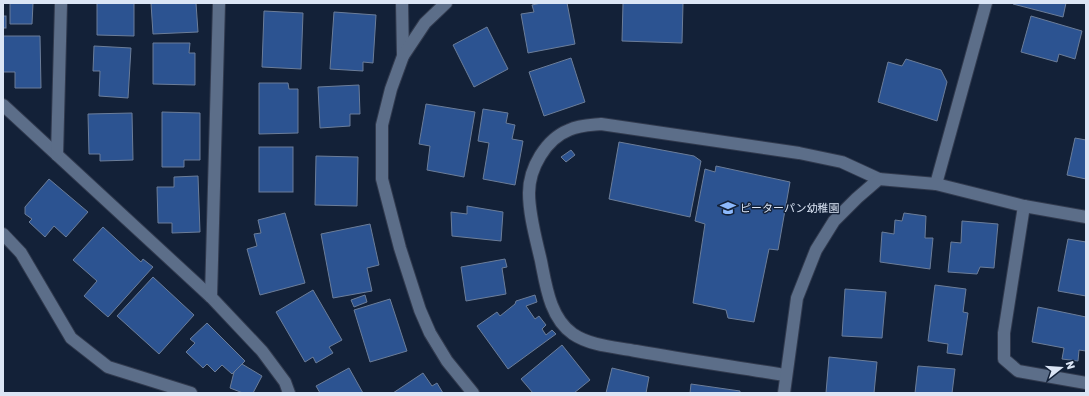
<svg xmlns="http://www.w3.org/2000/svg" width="1089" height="396" font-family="Rubik,'Noto Sans JP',sans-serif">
  <rect width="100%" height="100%" fill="#132138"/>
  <g fill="#2c5391" stroke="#6b7d99">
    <polygon points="10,3 33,3 32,24 10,24"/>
    <polygon points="97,3 134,3 134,36 97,35"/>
    <polygon points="151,3 196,3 198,32 153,34"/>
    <polygon points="541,3 567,3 575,44 528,53 521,14 534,12 532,5"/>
    <polygon points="623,3 683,3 682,43 622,41"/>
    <polygon points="1013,3 1066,3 1063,17 1013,4"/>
    <polygon points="264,11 303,13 301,69 262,67"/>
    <polygon points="334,12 376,15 373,63 363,62 363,71 330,69"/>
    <rect x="3" y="16" width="3" height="12"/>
    <polygon points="1031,16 1082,31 1075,59 1059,54 1057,62 1021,52"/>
    <polygon points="487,27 508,69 474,87 453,45"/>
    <polygon points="3,36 40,36 41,88 15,88 15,72 3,72"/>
    <polygon points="153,43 190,43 189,53 195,53 195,85 153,84"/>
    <polygon points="94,46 131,48 128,98 99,96 100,71 93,71"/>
    <polygon points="571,58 585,102 544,116 529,72"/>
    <polygon points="906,59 941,70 947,82 937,121 878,102 888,62 902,66"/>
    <polygon points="259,83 288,83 289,89 298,89 298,133 259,134"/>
    <polygon points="359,85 360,114 350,114 350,126 320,128 318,87"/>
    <polygon points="426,104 475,112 464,177 427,170 430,146 419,144"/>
    <polygon points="483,109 508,113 506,123 515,125 512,139 523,141 515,185 483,179 489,143 478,141"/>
    <polygon points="162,112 200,113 200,160 184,160 184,167 162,167"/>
    <polygon points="132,113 133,160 100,161 100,154 89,154 88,114"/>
    <polygon points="1075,138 1086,140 1086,179 1067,175"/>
    <polygon points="619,142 694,156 701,161 690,217 609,199"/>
    <rect x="259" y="147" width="34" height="45"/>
    <polygon points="571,150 575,155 566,162 561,157"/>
    <polygon points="316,156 358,157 357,206 315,205"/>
    <polygon points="716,166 790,182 778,250 769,249 754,322 728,318 726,310 693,303 705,224 695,221 705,169 715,172"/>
    <polygon points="198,176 200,232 172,233 172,223 158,223 157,187 174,187 174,177"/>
    <polygon points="49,179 88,212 66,237 54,226 45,237 29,222 32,219 25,214 25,207"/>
    <polygon points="467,206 503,212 501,241 452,236 451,212 467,214"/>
    <polygon points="285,213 305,283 260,295 247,249 257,246 254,234 261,233 258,220"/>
    <polygon points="904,213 926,216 925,238 933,238 930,269 880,262 882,232 894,234 895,220 902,221"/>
    <polygon points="962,221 998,224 994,268 980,267 977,274 948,272 951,242 961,243"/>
    <polygon points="370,224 379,265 367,268 372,291 333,298 321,234"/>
    <polygon points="103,227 141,262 143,259 153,267 108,317 84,296 97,281 73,260"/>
    <polygon points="1068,239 1086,242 1086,296 1058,291"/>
    <polygon points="505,259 507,267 502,268 506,294 466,301 461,267"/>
    <polygon points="153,277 194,315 159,354 117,316"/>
    <polygon points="935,285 966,289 963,312 968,313 962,355 947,353 948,344 928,341"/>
    <polygon points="845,289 886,292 882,338 842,336"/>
    <polygon points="313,290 342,340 329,347 333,353 316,363 313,357 305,362 276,312"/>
    <polygon points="365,295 367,302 354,307 351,300"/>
    <polygon points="535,295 537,302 526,306 535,319 539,316 546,325 542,329 546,335 552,330 556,334 508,369 477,326 497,312 500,316 515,304 516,301"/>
    <polygon points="390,299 407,351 370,362 354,310"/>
    <polygon points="1038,307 1086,317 1086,351 1079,350 1078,361 1062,359 1064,348 1032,342"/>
    <polygon points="207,323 245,361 232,374 222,365 215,372 207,364 203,368 186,352 195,343 190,339"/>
    <polygon points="562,345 590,380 574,393 533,393 521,379"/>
    <polygon points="829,357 877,362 874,393 826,393"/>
    <polygon points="242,364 262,376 253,393 243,393 230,388 234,372"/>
    <polygon points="918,366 955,369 952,393 915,393"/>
    <polygon points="349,368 363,393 320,393 316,386"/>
    <polygon points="612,368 649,377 646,393 606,393"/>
    <polygon points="423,373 432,386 437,383 443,393 393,393"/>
    <polygon points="691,384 740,391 740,393 690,393"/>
  </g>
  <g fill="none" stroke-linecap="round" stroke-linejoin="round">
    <defs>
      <g id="minor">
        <polyline points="402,3 403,56"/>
        <polyline points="446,3 425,23 403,56 391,89 382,125 382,179 400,248 420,310 430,333 447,361 473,393"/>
        <polyline points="3,105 211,297 262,351 285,382 289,393"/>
        <polyline points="57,155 61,3"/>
        <polyline points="936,184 986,3"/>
        <polyline points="1024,206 1004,333 1004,359 1018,371 1086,383"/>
        <polyline points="3,234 21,253 71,338 108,367 191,393"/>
        <polyline points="211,297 219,3"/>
        <path d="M785 375C736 367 686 360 636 351 615 347 591 346 573 334 550 318 546 286 541 261 536 239 529 215 529 193 529 168 546 139 569 130 579 125 591 125 601 124L799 153 842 162 879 179"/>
        <polyline points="784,393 797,298 816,250 834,221 857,198 879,179 936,184 1024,206 1086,217"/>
      </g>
    </defs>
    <use href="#minor" stroke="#313a4e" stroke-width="14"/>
    <use href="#minor" stroke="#5c6e89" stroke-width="12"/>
  </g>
  <defs>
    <symbol id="school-bare" viewBox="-9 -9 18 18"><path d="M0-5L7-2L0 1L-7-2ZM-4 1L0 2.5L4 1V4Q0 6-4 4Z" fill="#8db9fc" stroke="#132138" stroke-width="2.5" paint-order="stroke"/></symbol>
  </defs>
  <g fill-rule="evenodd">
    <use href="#school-bare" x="717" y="197" width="22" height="22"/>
  </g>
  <g text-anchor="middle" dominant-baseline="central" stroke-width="3" stroke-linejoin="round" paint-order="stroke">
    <g font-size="11" fill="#dbe5f5" stroke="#132138" text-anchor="start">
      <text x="740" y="208">ピーターパン幼稚園</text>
    </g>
  </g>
  <rect width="1089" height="396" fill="none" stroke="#dbe5f5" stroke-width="8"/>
  <g transform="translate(1061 368) rotate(73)" stroke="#132138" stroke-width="3" paint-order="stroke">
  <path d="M0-3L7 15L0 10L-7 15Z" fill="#dbe5f5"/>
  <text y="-6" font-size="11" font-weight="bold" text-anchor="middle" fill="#dbe5f5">N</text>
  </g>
</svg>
